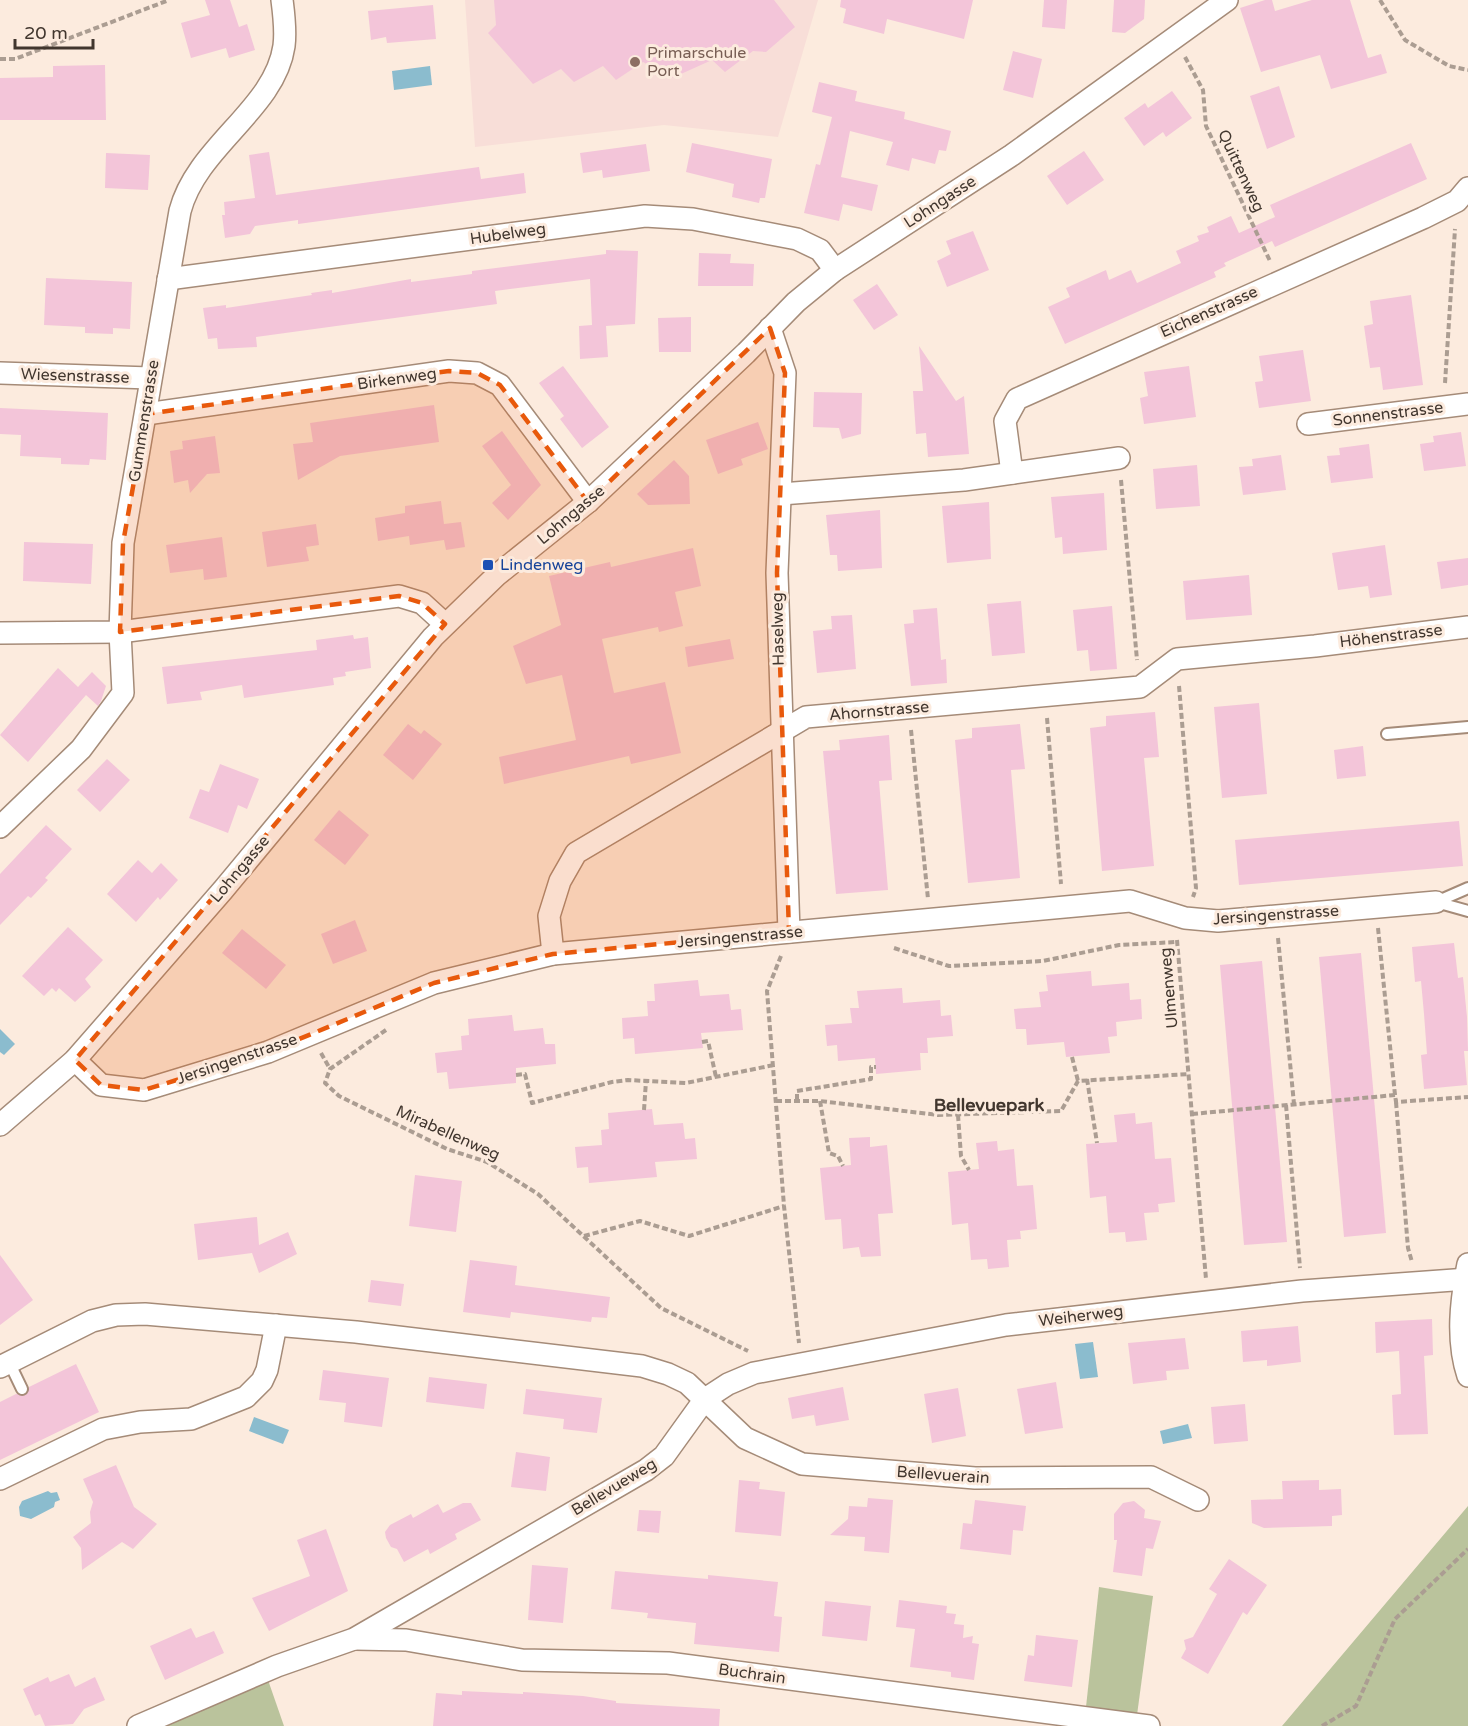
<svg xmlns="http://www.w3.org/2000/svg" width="1468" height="1726" font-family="'Varela Round',sans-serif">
  <rect width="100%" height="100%" fill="#fcebde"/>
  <polygon fill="#f8ded8" points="465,0 818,0 778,137 664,125 475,147"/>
  <g fill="#bac39c">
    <polygon points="1468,1506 1468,1726 1281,1726 1282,1726"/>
    <polygon points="1099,1587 1153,1596 1137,1715 1086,1707"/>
    <polygon points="268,1680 284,1726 166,1726"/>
  </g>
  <g fill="#8bbcce">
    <polygon points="430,66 432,85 394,90 392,71"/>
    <polygon points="0,1029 15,1044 4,1055 0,1052"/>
    <polygon points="1093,1342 1098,1377 1080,1379 1075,1344"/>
    <polygon points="254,1417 289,1430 283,1444 249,1431"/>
    <polygon points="1188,1424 1192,1438 1163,1444 1160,1431"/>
    <polygon points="48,1491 51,1493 57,1492 60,1500 55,1502 54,1507 31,1519 20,1516 19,1507 22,1501"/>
  </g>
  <g fill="#f3c5d9">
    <polygon points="205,0 230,0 239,27 247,24 255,50 229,58 226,48 191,58 181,23 210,15"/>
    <polygon points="494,0 774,0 795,27 766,52 753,51 725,72 712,60 672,78 643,62 616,80 603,66 574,82 561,69 533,84 488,33 496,25"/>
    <polygon points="841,0 973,0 964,39 887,19 884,34 843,23 846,9 840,7"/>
    <polygon points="1044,0 1067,0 1065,29 1042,27"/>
    <polygon points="1114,0 1145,0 1144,19 1125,33 1112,32"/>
    <polygon points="1265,0 1272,0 1275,11 1312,0 1350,0 1368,58 1381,54 1387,73 1331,89 1320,55 1261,72 1240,8"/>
    <polygon points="433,5 436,39 387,43 386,37 371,40 368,11"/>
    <polygon points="1013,51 1042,59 1033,98 1003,90"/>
    <polygon points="105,65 106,120 0,120 0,78 53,77 53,66"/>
    <polygon points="819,82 857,91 855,101 905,112 904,119 951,131 946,151 939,150 935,164 912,158 909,171 886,165 893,142 850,131 841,177 878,185 872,211 843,204 839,221 804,213 816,164 820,165 832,117 812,112"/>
    <polygon points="1279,86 1295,137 1267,149 1250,96"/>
    <polygon points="1172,91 1192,118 1166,137 1163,132 1144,146 1124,118 1145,103 1148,108"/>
    <polygon points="692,143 772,159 765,198 760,198 759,203 732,197 734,184 686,172"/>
    <polygon points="1411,143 1427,179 1275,247 1272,241 1224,263 1226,266 1214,272 1216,277 1065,344 1048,307 1070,297 1066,288 1106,270 1109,280 1131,270 1137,283 1181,263 1176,251 1199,241 1197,236 1209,232 1207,227 1231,216 1239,233 1275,217 1270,205"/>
    <polygon points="646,144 650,171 603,178 602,170 583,173 580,153"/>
    <polygon points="1084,151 1104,180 1067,205 1047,176"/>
    <polygon points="269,152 276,195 479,167 481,179 524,173 526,193 298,224 298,220 255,226 250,234 225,238 222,215 225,215 224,202 255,198 249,155"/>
    <polygon points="106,153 150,155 148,190 105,188"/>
    <polygon points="973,231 989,270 947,287 937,261 951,254 946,241"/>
    <polygon points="606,250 638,251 635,324 606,326 608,357 580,359 579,326 592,325 590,279 495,291 497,304 256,337 257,347 218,349 217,338 208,339 203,308 226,305 226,308 312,295 311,293 332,290 332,293 411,279 411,282 472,274 472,271 606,254"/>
    <polygon points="699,253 731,254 730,263 754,264 753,286 698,286"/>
    <polygon points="46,278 132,282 130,329 113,328 113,334 85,333 85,327 44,325"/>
    <polygon points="877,284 898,315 874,330 853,300"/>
    <polygon points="1411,295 1423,385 1383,390 1380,367 1370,368 1364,326 1373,324 1370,301"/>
    <polygon points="691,317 691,352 659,352 658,318"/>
    <polygon points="919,346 956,401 964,396 969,454 928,457 926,433 916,434 913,391 923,391"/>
    <polygon points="1303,350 1311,401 1259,408 1255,382 1263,381 1259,356"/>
    <polygon points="563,366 609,427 582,448 560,419 564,416 539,383"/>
    <polygon points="1189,366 1196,417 1144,424 1140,398 1148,396 1144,372"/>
    <polygon points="814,392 862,393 861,434 842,439 839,428 813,427"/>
    <polygon points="434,405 439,442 340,456 298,480 293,444 313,442 310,423"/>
    <polygon points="0,408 108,413 106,460 90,459 89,465 61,464 61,458 20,456 21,435 0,434"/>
    <polygon points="758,422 768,449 741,459 743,465 718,474 706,440"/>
    <polygon points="502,431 541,485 508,520 492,503 511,485 482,446"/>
    <polygon points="1461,432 1466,466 1424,471 1420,444 1434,442 1433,436"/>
    <polygon points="215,436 220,473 207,474 190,493 188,480 174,483 170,451 183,449 182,441"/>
    <polygon points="1369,444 1373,478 1331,483 1327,456 1340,455 1339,448"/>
    <polygon points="1281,455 1286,490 1243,495 1239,467 1253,466 1252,459"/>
    <polygon points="674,460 689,476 690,504 648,505 637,494"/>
    <polygon points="1197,465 1200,506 1156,509 1153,469"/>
    <polygon points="1104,493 1107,550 1063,554 1062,537 1055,538 1051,497"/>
    <polygon points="441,501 444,524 461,522 465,547 446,550 444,540 410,545 409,536 378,541 375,518 405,513 405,506"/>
    <polygon points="989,502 991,559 947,563 942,506"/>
    <polygon points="880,510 882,568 838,571 837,555 830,555 826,515"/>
    <polygon points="316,524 319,545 306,547 309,561 267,567 262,532"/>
    <polygon points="222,537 227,577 204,580 203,569 170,573 166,545"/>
    <polygon points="24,542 93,544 91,584 23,581"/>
    <polygon points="1385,545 1392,595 1370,598 1368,586 1338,590 1332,553"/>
    <polygon points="693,548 701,586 675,592 683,626 659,632 658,627 602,639 614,693 665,682 681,753 631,764 629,756 504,784 499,757 576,740 562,675 526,684 513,646 561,625 549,576 610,562 611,567"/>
    <polygon points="1468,558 1468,585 1441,589 1437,562"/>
    <polygon points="1249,575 1252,615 1186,620 1183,581"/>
    <polygon points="1021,601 1025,653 992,656 987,604"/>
    <polygon points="1112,606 1117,669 1090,671 1088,650 1077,651 1073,610"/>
    <polygon points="937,608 941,660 946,659 947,683 911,686 904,624 914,623 913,610"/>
    <polygon points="852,615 856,669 817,673 813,631 832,629 831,616"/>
    <polygon points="353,635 354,639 368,637 371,668 345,672 346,676 333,678 334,685 244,698 242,685 200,692 202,700 167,704 162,667 317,650 316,640"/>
    <polygon points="730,639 734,659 688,667 685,647"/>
    <polygon points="58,668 78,687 92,672 106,686 101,701 98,706 86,695 28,762 0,735"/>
    <polygon points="1259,703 1267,794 1222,798 1214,707"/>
    <polygon points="1155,712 1159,757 1144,758 1154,866 1102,871 1090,728 1106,726 1106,716"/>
    <polygon points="408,724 421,734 424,730 442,744 413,780 383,755"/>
    <polygon points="1020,724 1025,769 1011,770 1020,878 968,883 955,740 972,738 972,728"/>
    <polygon points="889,735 892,780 879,781 888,890 836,894 823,751 840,750 839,740"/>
    <polygon points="1363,746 1366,776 1337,779 1334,750"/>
    <polygon points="107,759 130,780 100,812 77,790"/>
    <polygon points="220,764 259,779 247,809 238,805 228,833 189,818 200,789 209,792"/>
    <polygon points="339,810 369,835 345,865 314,840"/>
    <polygon points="1459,821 1463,866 1239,885 1235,840"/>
    <polygon points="46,825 72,849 45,878 48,880 31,898 28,896 0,925 0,874"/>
    <polygon points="138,860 152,873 161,863 178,880 160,900 158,897 136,922 107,894"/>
    <polygon points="355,920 367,951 333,964 321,934"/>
    <polygon points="68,927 103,960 85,979 91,987 75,1002 59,988 56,992 52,988 44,996 22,976"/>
    <polygon points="242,929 286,965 266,989 222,953"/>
    <polygon points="1454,943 1458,978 1463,977 1467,1017 1468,1051 1464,1051 1467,1085 1424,1089 1421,1055 1427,1054 1424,1014 1421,981 1415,982 1412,947"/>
    <polygon points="1361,953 1386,1233 1344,1237 1319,957"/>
    <polygon points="1262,961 1287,1242 1244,1245 1220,965"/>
    <polygon points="1091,971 1092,986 1129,983 1130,1000 1141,999 1142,1019 1116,1022 1117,1036 1108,1037 1110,1053 1066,1057 1064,1042 1027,1045 1026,1029 1016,1029 1014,1009 1041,1007 1039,992 1048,991 1046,975"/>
    <polygon points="698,980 700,996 729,994 731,1010 741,1009 743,1030 701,1033 703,1048 635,1054 634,1038 623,1039 622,1018 648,1016 647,1001 655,1001 654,984"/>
    <polygon points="902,988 903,1003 940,1000 941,1016 951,1015 953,1036 927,1038 928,1053 920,1053 921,1070 876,1074 875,1058 838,1061 837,1045 827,1046 825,1025 852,1023 850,1008 859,1008 857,991"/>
    <polygon points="512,1015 514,1031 543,1028 545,1044 555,1044 556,1064 516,1068 516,1083 449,1089 447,1072 437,1073 435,1053 462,1050 461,1036 469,1035 468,1019"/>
    <polygon points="652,1109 654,1125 683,1123 685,1139 695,1138 697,1159 655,1162 657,1177 589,1183 588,1167 577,1168 575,1147 602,1145 601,1130 609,1129 608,1113"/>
    <polygon points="1135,1113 1136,1124 1152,1122 1155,1159 1171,1158 1175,1202 1158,1204 1159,1212 1144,1213 1147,1240 1126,1242 1125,1232 1109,1233 1106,1196 1090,1198 1086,1144 1117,1142 1114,1115"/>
    <polygon points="870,1137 870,1147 887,1145 893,1213 878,1214 881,1256 861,1257 859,1247 843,1249 841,1219 825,1220 820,1168 851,1165 849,1138"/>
    <polygon points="997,1141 998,1151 1014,1149 1017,1186 1033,1185 1037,1229 1020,1231 1021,1239 1007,1240 1009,1267 988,1269 987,1259 971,1260 968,1223 952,1225 948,1172 979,1169 976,1143"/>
    <polygon points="415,1175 462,1181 456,1232 409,1226"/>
    <polygon points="257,1217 259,1245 288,1232 297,1254 259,1273 252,1253 198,1260 194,1224"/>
    <polygon points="0,1255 33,1300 0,1325"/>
    <polygon points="470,1260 517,1266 515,1285 610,1297 607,1318 592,1317 591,1322 511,1312 510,1318 463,1312"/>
    <polygon points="371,1280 404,1284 401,1306 368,1302"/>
    <polygon points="1432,1319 1433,1355 1424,1356 1428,1434 1394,1435 1392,1395 1401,1394 1399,1351 1376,1353 1375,1322"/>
    <polygon points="1298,1326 1301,1362 1267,1366 1267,1360 1243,1362 1241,1331"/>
    <polygon points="1185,1338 1189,1369 1166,1371 1167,1380 1133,1384 1128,1343"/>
    <polygon points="76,1364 99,1412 0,1460 0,1402 16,1394 26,1395 29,1387"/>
    <polygon points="323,1370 389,1378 382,1427 344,1422 346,1403 319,1400"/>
    <polygon points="429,1377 487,1384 484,1409 426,1402"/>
    <polygon points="1056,1382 1063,1428 1025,1434 1017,1389"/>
    <polygon points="843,1387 849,1420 816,1426 814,1415 792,1419 788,1398"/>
    <polygon points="958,1388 966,1436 932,1443 924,1394"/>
    <polygon points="526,1389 602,1398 597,1433 563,1429 564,1419 523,1414"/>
    <polygon points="1245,1404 1248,1441 1214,1444 1211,1407"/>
    <polygon points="516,1452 550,1457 546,1491 511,1487"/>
    <polygon points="116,1465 134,1507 157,1524 133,1549 122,1542 82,1570 81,1548 73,1537 91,1523 90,1512 93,1502 83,1479"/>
    <polygon points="739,1480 760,1482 759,1489 785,1492 781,1536 735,1532"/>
    <polygon points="1319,1480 1319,1490 1341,1489 1342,1515 1332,1516 1332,1526 1264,1528 1252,1523 1251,1500 1283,1499 1282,1481"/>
    <polygon points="868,1498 893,1500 889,1553 864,1551 865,1537 830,1535 848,1519 849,1506 867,1507"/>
    <polygon points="975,1500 1026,1506 1023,1531 1013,1530 1011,1555 960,1549 963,1523 972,1524"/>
    <polygon points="1134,1501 1145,1510 1144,1518 1161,1521 1153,1549 1146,1548 1142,1576 1113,1572 1117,1540 1114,1540 1114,1514 1123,1503"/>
    <polygon points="463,1503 471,1503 481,1520 455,1534 457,1539 430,1554 428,1549 404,1562 397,1549 391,1547 386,1538 385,1532 390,1525 411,1514 413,1518 438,1504 443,1513"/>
    <polygon points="639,1510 661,1511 659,1533 637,1531"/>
    <polygon points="326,1529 348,1591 269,1631 252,1598 310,1576 297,1540"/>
    <polygon points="1229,1559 1267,1585 1247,1615 1243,1612 1208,1674 1181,1658 1186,1649 1184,1640 1193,1637 1217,1594 1209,1589"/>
    <polygon points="532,1565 568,1568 563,1623 528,1620"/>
    <polygon points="615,1571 708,1579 708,1575 778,1582 774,1616 782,1617 779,1652 694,1644 696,1623 647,1618 648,1613 611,1609"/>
    <polygon points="899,1600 947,1606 946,1613 956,1614 954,1624 964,1625 963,1638 973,1636 972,1643 979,1644 974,1680 951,1677 951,1672 910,1667 915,1629 896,1627"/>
    <polygon points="825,1601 871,1606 867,1641 822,1636"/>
    <polygon points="191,1628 196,1638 214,1631 224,1653 165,1680 150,1646"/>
    <polygon points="1036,1635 1078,1640 1072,1687 1024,1681 1028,1655 1034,1656"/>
    <polygon points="69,1674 75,1687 95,1677 105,1700 84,1709 73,1724 45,1726 40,1714 35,1716 23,1689 48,1677 50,1682"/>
    <polygon points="462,1691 523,1694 523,1692 583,1696 616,1701 616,1703 720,1709 719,1726 433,1726 436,1693 462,1695"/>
  </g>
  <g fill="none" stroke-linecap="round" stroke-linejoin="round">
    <defs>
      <g id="lane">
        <polyline points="1387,734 1468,727"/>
        <polyline points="1436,902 1468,888"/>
        <polyline points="1436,902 1468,911"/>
        <polyline points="9,1362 22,1389"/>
      </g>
      <g id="street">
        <polyline points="168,279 645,216 693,219 797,239 820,250 835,270"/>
        <polyline points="770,328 785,373 777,573 789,932"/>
        <polyline points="0,373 150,378"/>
        <polyline points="146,414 449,371 477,373 500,385 588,502"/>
        <polyline points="1308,424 1468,404"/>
        <polyline points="1012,473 1005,421 1017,399 1423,218 1457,201 1468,188"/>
        <polyline points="781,494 964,480 1119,458"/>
        <polyline points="0,633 120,632 399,596 422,603 445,624"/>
        <path d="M0 827 81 749 123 693 120 632 123 543 180 211C197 146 275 109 284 46 286 31 284 15 282 0"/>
        <polyline points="553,954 549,916 560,881 576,853 806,717 1140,687 1177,659 1315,646 1468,627"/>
        <polyline points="75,1060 101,1085 144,1090 268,1052 434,983 553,954 1130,901 1185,918 1218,921 1436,902"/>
        <polyline points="0,1125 75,1060 223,890 433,637 497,575 588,502 746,353 796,302 835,270 1012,155 1227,0"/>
        <path d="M1468 1264C1461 1300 1456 1340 1468 1376"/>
        <polyline points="0,1367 92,1321 116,1315 145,1314 356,1332 642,1366 668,1374 687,1383 745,1438 802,1464 975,1478 1151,1477 1198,1500"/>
        <polyline points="0,1479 103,1429 140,1422 191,1419 246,1397 262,1381 267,1370 276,1325"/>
        <polyline points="355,1639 406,1640 522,1660 668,1663 1149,1726"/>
        <polyline points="138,1726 277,1666 354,1639 646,1470 664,1456 705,1399 728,1384 754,1373 1006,1325 1302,1291 1468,1279"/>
      </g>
    </defs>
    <use href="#lane" stroke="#a58b78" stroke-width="14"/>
    <use href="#street" stroke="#a58b78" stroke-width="24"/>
    <g stroke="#ab9d92" stroke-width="4" stroke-dasharray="6 3" stroke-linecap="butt">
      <polyline points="1380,0 1405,40 1449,66 1468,70"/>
      <polyline points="1185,57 1203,90 1206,126 1270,261"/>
      <polyline points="0,59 15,59 169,0"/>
      <polyline points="1445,383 1455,229"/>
      <polyline points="1121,480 1137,660"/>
      <polyline points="1179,686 1196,888 1193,897"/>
      <polyline points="1047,718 1061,884"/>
      <polyline points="911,730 928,899"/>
      <polyline points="1378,928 1395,1095"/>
      <polyline points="1278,938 1294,1104"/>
      <polyline points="1177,940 1206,1279"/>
      <polyline points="894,948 949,966 1043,961 1119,945 1176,942"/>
      <polyline points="781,956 767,991 784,1206 799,1343"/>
      <polyline points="386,1030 330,1069 325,1083 339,1096 447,1149 487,1162 538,1194 661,1308 748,1351"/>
      <polyline points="702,1042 708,1041 716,1077"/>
      <polyline points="321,1053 330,1069"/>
      <polyline points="1072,1057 1078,1081"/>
      <polyline points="516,1075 525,1074 532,1103 612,1082 628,1080 686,1083 774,1065"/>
      <polyline points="1087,1079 1097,1143"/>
      <polyline points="797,1100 797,1091 871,1079 871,1067 876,1067"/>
      <polyline points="776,1101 820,1101 938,1115 1061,1111 1078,1081 1189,1074"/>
      <polyline points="820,1101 829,1153 838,1156 843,1166"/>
      <polyline points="1396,1102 1408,1248 1412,1262"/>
      <polyline points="1286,1105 1300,1268"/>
      <polyline points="644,1110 646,1081"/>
      <polyline points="1192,1114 1395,1095 1396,1102 1468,1097"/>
      <polyline points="958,1115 961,1156 969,1170"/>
      <polyline points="584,1236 640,1221 689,1236 784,1206"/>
      <polyline points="1322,1726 1356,1706 1395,1619 1468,1549"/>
    </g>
    <use href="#lane" stroke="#fff" stroke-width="10"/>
    <use href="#street" stroke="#fff" stroke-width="21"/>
  </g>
  <path fill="#e8590c" fill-opacity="0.2" stroke="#e8590c" stroke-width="4.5" stroke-dasharray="12 8" stroke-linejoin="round" d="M770 328 785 373 777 573 789 932 553 954 434 983 268 1052 144 1090 101 1085 75 1060 445 624 422 603 399 596 120 632 123 543 146 414 449 371 477 373 500 385 588 502Z"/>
  <circle fill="#8d6e63" stroke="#fcebde" stroke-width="2" cx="635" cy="62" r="6"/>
  <rect fill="#1a4fb4" stroke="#fcebde" stroke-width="2" x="482" y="559" width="12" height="12" rx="3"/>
  <g text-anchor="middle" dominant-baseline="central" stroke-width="6" stroke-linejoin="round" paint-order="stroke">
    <g font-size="16" fill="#785e54" stroke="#fcebde" text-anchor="start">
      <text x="647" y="53">Primarschule<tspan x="647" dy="18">Port</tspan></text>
    </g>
    <g font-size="16" fill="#41362e" stroke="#fcebde">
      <text transform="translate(1241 171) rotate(65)">Quittenweg</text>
      <text transform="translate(940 202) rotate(-33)">Lohngasse</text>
      <text transform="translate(508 234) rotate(-8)">Hubelweg</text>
      <text transform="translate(1209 312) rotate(-24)">Eichenstrasse</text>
      <text transform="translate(75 376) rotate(2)">Wiesenstrasse</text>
      <text transform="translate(397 379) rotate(-8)">Birkenweg</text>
      <text transform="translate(1388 414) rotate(-7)">Sonnenstrasse</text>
      <text transform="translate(144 421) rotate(-81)">Gummenstrasse</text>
      <text transform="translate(571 515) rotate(-40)">Lohngasse</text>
      <text transform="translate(778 629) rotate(-91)">Haselweg</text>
      <text transform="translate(1391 636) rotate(-7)">Höhenstrasse</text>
      <text transform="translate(879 711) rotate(-5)">Ahornstrasse</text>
      <text transform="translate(240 869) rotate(-50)">Lohngasse</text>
      <text transform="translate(1276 915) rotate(-4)">Jersingenstrasse</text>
      <text transform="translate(740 937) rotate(-5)">Jersingenstrasse</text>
      <text transform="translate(1169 988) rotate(-95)">Ulmenweg</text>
      <text transform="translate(237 1059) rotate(-19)">Jersingenstrasse</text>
      <text transform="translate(448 1133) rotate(24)">Mirabellenweg</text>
      <text transform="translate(1081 1316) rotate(-7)">Weiherweg</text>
      <text transform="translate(943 1475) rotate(4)">Bellevuerain</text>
      <text transform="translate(614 1487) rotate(-31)">Bellevueweg</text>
      <text transform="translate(752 1674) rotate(8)">Buchrain</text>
    </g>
    <g font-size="16" fill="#164399" stroke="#fcebde" text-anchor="start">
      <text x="500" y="565">Lindenweg</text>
    </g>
    <g font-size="18" font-weight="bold" fill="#41362e" stroke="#fcebde">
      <text x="989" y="1105">Bellevuepark</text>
    </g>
  </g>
  <path d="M15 39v9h78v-9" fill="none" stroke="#41362e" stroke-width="3"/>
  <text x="24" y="39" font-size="18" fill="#41362e" stroke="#fcebde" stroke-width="4.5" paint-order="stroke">20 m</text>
</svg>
